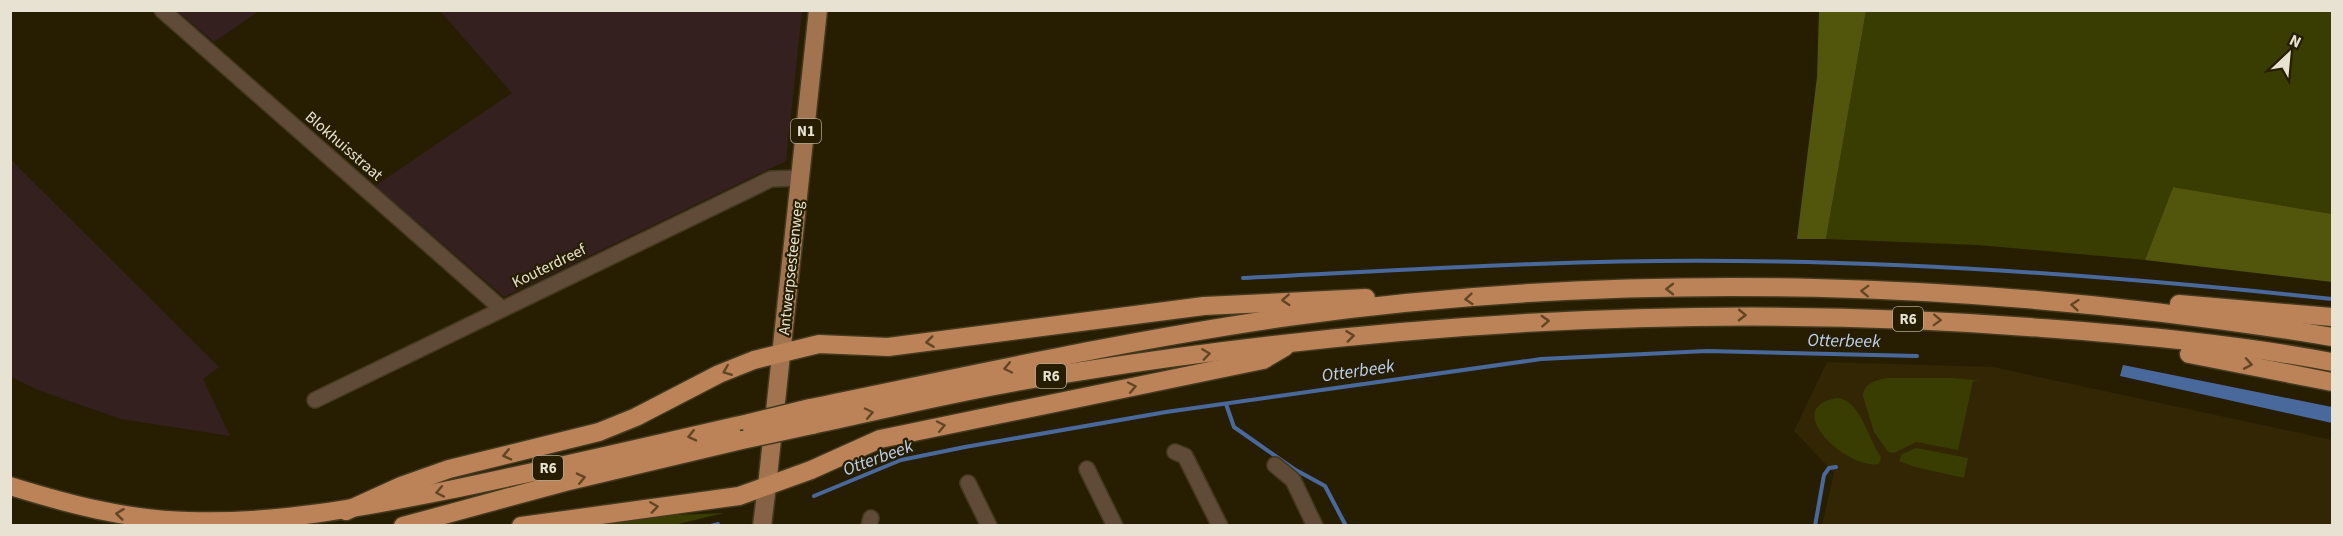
<svg xmlns="http://www.w3.org/2000/svg" width="2343" height="536" font-family="'Source Sans 3',sans-serif">
  <rect width="100%" height="100%" fill="#271e02"/>
  <g fill="#33201f">
    <polygon points="177,11 259,11 214,42"/>
    <polygon points="440,11 802,11 786,161 504,297 375,186 512,93"/>
    <polygon points="10,159 219,367 203,379 230,436 121,419 38,390 11,377"/>
  </g>
  <polygon fill="#322604" points="1827,362 1993,367 2332,440 2332,525 1822,525 1834,473 1794,431"/>
  <g fill="#3a3d01">
    <polygon points="1866,11 2332,11 2332,214 2173,187 2145,260 1978,245 1826,239"/>
    <path d="M1887 378H1954L1982 381H1973L1958 450 1916 442 1894 453 1888 452 1874 432 1863 396C1864 383 1876 380 1887 378Z"/>
    <path d="M1838 398C1861 401 1868 439 1881 457L1879 464C1846 470 1779 406 1838 398Z"/>
    <polygon points="1916,448 1968,458 1964,478 1915,467 1899,461 1902,454"/>
    <polygon points="724,513 674,525 574,526 633,517"/>
  </g>
  <g fill="#52560c">
    <polygon points="1819,11 1866,11 1826,239 1797,239 1817,77"/>
    <polygon points="2173,187 2332,214 2332,282 2145,260"/>
  </g>
  <polygon fill="#49699d" points="2123,365 2332,407 2332,423 2120,376"/>
  <g fill="none" stroke-linecap="round" stroke-linejoin="round">
    <g stroke="#49699d" stroke-width="4">
      <path d="M1243 278C1407 270 1571 259 1736 261 1935 262 2135 278 2332 299"/>
      <polyline points="1226,404 1234,427 1294,469 1325,486 1346,526"/>
      <polyline points="814,496 901,460 965,447 1166,412 1541,359 1707,351 1917,356"/>
      <polyline points="711,526 718,524"/>
      <polyline points="1815,526 1824,475 1829,468 1836,467"/>
    </g>
    <defs>
      <g id="street">
        <polyline points="162,10 502,309"/>
        <polyline points="315,400 771,179 801,178"/>
        <polyline points="1175,452 1185,456 1220,526"/>
        <polyline points="1275,465 1293,480 1315,526"/>
        <polyline points="1087,469 1115,526"/>
        <polyline points="968,483 989,526"/>
        <polyline points="869,526 871,518"/>
      </g>
      <polyline id="secondary" points="762,526 767,486"/>
      <polyline id="primary" points="767,486 818,10"/>
      <g id="highway">
        <polyline points="2179,304 2332,317"/>
        <polyline points="2189,354 2332,382"/>
        <path d="M810 408C971 375 1132 339 1295 316 1638 269 1992 281 2332 337"/>
        <path d="M812 425C899 406 987 385 1076 372 1397 321 1717 302 2042 328 2139 335 2237 344 2332 362"/>
        <path d="M10 486C68 504 128 520 188 521 275 524 358 508 444 491 546 470 647 446 749 423"/>
        <polyline points="346,511 401,486 449,469 599,432 636,417 719,374 754,360 819,344 888,347 1204,306 1366,298"/>
        <polyline points="403,526 565,482 742,440"/>
        <polyline points="521,526 739,496 811,470 880,439 1263,360 1285,347"/>
      </g>
    </defs>
    <use href="#street" stroke="#42391f" stroke-width="18"/>
    <use href="#secondary" stroke="#42391f" stroke-width="21"/>
    <use href="#primary" stroke="#42391f" stroke-width="21"/>
    <use href="#highway" stroke="#42391f" stroke-width="21"/>
    <use href="#street" stroke="#604a38" stroke-width="15"/>
    <use href="#secondary" stroke="#856145" stroke-width="18"/>
    <use href="#primary" stroke="#a1734f" stroke-width="18"/>
    <use href="#highway" stroke="#bb8357" stroke-width="18"/>
    <defs>
      <g id="highway-bridge">
        <polyline points="749,423 810,408"/>
        <polyline points="742,440 812,425"/>
      </g>
    </defs>
    <use href="#highway-bridge" stroke="#42391f" stroke-width="21" stroke-linecap="butt"/>
    <use href="#highway-bridge" stroke="#bb8357" stroke-width="18"/>
  </g>
  <defs><path id="oneway-chevron" d="M-2-3.5L2.5 0L-2 3.5" fill="none" stroke-width="1.6" stroke-linecap="round" stroke-linejoin="round" transform="scale(1.5)"/></defs>
  <g stroke="#624624">
    <use href="#oneway-chevron" transform="translate(1670 289) rotate(180)"/>
    <use href="#oneway-chevron" transform="translate(1865 291) rotate(-178)"/>
    <use href="#oneway-chevron" transform="translate(1469 299) rotate(175)"/>
    <use href="#oneway-chevron" transform="translate(1286 300) rotate(177)"/>
    <use href="#oneway-chevron" transform="translate(2075 305) rotate(-175)"/>
    <use href="#oneway-chevron" transform="translate(1742 315) rotate(1)"/>
    <use href="#oneway-chevron" transform="translate(1937 320) rotate(2)"/>
    <use href="#oneway-chevron" transform="translate(1545 321) rotate(-3)"/>
    <use href="#oneway-chevron" transform="translate(1350 336) rotate(-7)"/>
    <use href="#oneway-chevron" transform="translate(930 342) rotate(173)"/>
    <use href="#oneway-chevron" transform="translate(1206 354) rotate(-8)"/>
    <use href="#oneway-chevron" transform="translate(2248 364) rotate(10)"/>
    <use href="#oneway-chevron" transform="translate(1008 368) rotate(168)"/>
    <use href="#oneway-chevron" transform="translate(727 371) rotate(158)"/>
    <use href="#oneway-chevron" transform="translate(1132 387) rotate(-12)"/>
    <use href="#oneway-chevron" transform="translate(869 413) rotate(-12)"/>
    <use href="#oneway-chevron" transform="translate(941 426) rotate(-12)"/>
    <use href="#oneway-chevron" transform="translate(692 436) rotate(167)"/>
    <use href="#oneway-chevron" transform="translate(507 455) rotate(167)"/>
    <use href="#oneway-chevron" transform="translate(581 478) rotate(-13)"/>
    <use href="#oneway-chevron" transform="translate(440 492) rotate(169)"/>
    <use href="#oneway-chevron" transform="translate(654 507) rotate(-8)"/>
    <use href="#oneway-chevron" transform="translate(120 514) rotate(-173)"/>
  </g>
  <g text-anchor="middle" dominant-baseline="central" stroke-width="4.5" stroke-linejoin="round" paint-order="stroke">
    <g fill="#271e02" stroke="#ada793" stroke-width="1.5">
      <rect x="791" y="119" width="30" height="24" rx="4.5"/>
      <rect x="1893" y="307" width="30" height="24" rx="4.5"/>
      <rect x="1036" y="364" width="30" height="24" rx="4.5"/>
      <rect x="533" y="456" width="30" height="24" rx="4.5"/>
    </g>
    <g font-size="15" font-weight="bold" fill="#e7e2d1">
      <text x="806" y="131">N1</text>
      <text x="1908" y="319">R6</text>
      <text x="1051" y="376">R6</text>
      <text x="548" y="468">R6</text>
    </g>
    <g font-size="16" fill="#e7e2d1" stroke="#271e02">
      <text transform="translate(344 146) rotate(41)">Blokhuisstraat</text>
      <text transform="translate(549 266) rotate(-26)">Kouterdreef</text>
      <text transform="translate(791 268) rotate(-84)">Antwerpsesteenweg</text>
    </g>
    <g font-size="18" font-style="italic" fill="#bed1f0" stroke="#271e02">
      <text transform="translate(1844 341) rotate(1)">Otterbeek</text>
      <text transform="translate(1358 371) rotate(-8)">Otterbeek</text>
      <text transform="translate(878 458) rotate(-20)">Otterbeek</text>
    </g>
  </g>
  <rect width="2343" height="536" fill="none" stroke="#e7e2d1" stroke-width="24"/>
  <g transform="translate(2289 54) rotate(26)" stroke="#271e02" stroke-width="4.5" paint-order="stroke">
  <path d="M0-4.5L10 22L0 15L-10 22Z" fill="#e7e2d1"/>
  <text y="-9" font-size="16" font-weight="bold" text-anchor="middle" fill="#e7e2d1">N</text>
  </g>
</svg>
